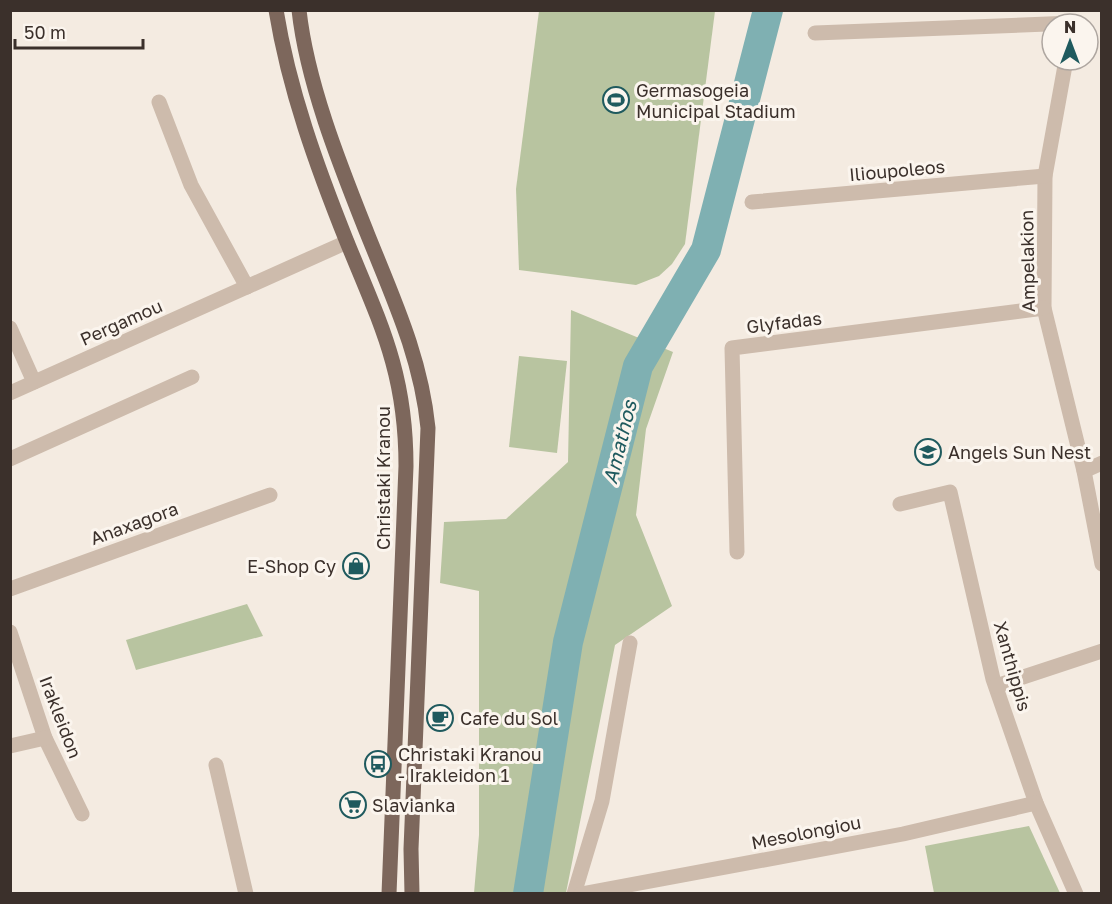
<svg xmlns="http://www.w3.org/2000/svg" width="1112" height="904" font-family="'Golos Text',sans-serif">
  <rect width="100%" height="100%" fill="#f4ebe1"/>
  <g fill="#b8c4a0">
    <polygon points="539,11 715,11 685,244 672,264 659,276 636,285 519,270 516,189"/>
    <polygon points="571,310 673,352 646,429 636,515 672,606 615,645 566,893 474,893 479,835 479,591 440,583 444,522 506,519 568,462"/>
    <polygon points="519,356 567,361 557,453 509,447"/>
    <polygon points="247,604 263,636 136,670 126,640"/>
    <polygon points="1029,826 1060,893 934,893 925,846"/>
  </g>
  <g fill="none" stroke-linecap="round" stroke-linejoin="round">
    <polyline stroke="#7fb0b2" stroke-width="30" points="528,894 568,642 638,366 706,250 768,10"/>
    <g stroke="#cdbbac" stroke-width="15">
      <polyline points="815,33 1073,23"/>
      <polyline points="1066,60 1045,176 1044,308 1084,471 1102,564"/>
      <polyline points="159,102 191,185 247,287"/>
      <polyline points="752,202 1045,176"/>
      <polyline points="10,328 34,382"/>
      <polyline points="10,393 347,242"/>
      <polyline points="10,459 192,377"/>
      <polyline points="1084,471 1102,463"/>
      <polyline points="900,504 950,492 993,679 1036,803 1076,894"/>
      <polyline points="737,552 732,348 1044,308"/>
      <polyline points="10,589 270,495"/>
      <polyline points="10,632 45,738 82,814"/>
      <polyline points="996,686 1102,651"/>
      <polyline points="10,746 45,738"/>
      <polyline points="216,765 246,894"/>
      <polyline points="574,894 602,801 630,643"/>
      <polyline points="581,894 903,834 1036,803"/>
    </g>
    <g stroke="#7d675c" stroke-width="15">
      <path d="M276 10C289 90 317 167 347 242 381 325 406 373 406 466L389 894"/>
      <path d="M299 10C307 83 340 165 367 233 393 298 421 357 428 428L411 849 412 894"/>
    </g>
  </g>
  <defs>
    <symbol id="stadium-ring" viewBox="-11 -11 22 22"><circle r="9.5" fill="#fbf5ee" stroke="#1f5a5e" stroke-width="1.5"/><path d="M0-5a6.5 5 0 1 0 0 10a6.5 5 0 1 0 0-10ZM-3.5-1.8h7v3.6h-7Z" fill="#1f5a5e"/></symbol>
    <symbol id="school-ring" viewBox="-11 -11 22 22"><circle r="9.5" fill="#fbf5ee" stroke="#1f5a5e" stroke-width="1.5"/><path d="M0-5L7-2L0 1L-7-2ZM-4 1L0 2.5L4 1V4Q0 6-4 4Z" fill="#1f5a5e"/></symbol>
    <symbol id="shop-ring" viewBox="-11 -11 22 22"><circle r="9.5" fill="#fbf5ee" stroke="#1f5a5e" stroke-width="1.5"/><path d="M-5-2.5h2.3a2.7 3.5 0 0 1 5.4 0H5L5.5 6h-11ZM-1.5-2.5h3a1.5 2.3 0 0 0-3 0Z" fill="#1f5a5e"/></symbol>
    <symbol id="cafe-ring" viewBox="-11 -11 22 22"><circle r="9.5" fill="#fbf5ee" stroke="#1f5a5e" stroke-width="1.5"/><path d="M-5.5-4.5H6V0H3Q3 3.5 0 3.5H-2.5Q-5.5 3.5-5.5 0ZM3-3.2v2h1.7v-2ZM-6 4.5H4V6H-6Z" fill="#1f5a5e"/></symbol>
    <symbol id="bus-ring" viewBox="-11 -11 22 22"><circle r="9.5" fill="#fbf5ee" stroke="#1f5a5e" stroke-width="1.5"/><path d="M-5-6H5V4H4V6H2V4H-2V6H-4V4H-5ZM-3.5-4V0h7V-4ZM-3.5 1.2v1.5H-2V1.2ZM2 1.2v1.5H3.5V1.2Z" fill="#1f5a5e"/></symbol>
    <symbol id="supermarket-ring" viewBox="-11 -11 22 22"><circle r="9.5" fill="#fbf5ee" stroke="#1f5a5e" stroke-width="1.5"/><path d="M-6-5.5h2.5l.6 2H6L4.5 2H-2.5L-4.4-4H-6ZM-1.5 3.2a1.3 1.3 0 1 0 .1 0ZM3 3.2a1.3 1.3 0 1 0 .1 0Z" fill="#1f5a5e"/></symbol>
  </defs>
  <g fill-rule="evenodd">
    <use href="#stadium-ring" x="601" y="85" width="30" height="30"/>
    <use href="#school-ring" x="913" y="437" width="30" height="30"/>
    <use href="#shop-ring" x="341" y="551" width="30" height="30"/>
    <use href="#cafe-ring" x="425" y="703" width="30" height="30"/>
    <use href="#bus-ring" x="363" y="749" width="30" height="30"/>
    <use href="#supermarket-ring" x="338" y="790" width="30" height="30"/>
  </g>
  <g text-anchor="middle" dominant-baseline="central" stroke-width="6" stroke-linejoin="round" paint-order="stroke">
    <g font-size="18" fill="#3b302b" stroke="#fbf5ee" text-anchor="start">
      <text x="636" y="90">Germasogeia<tspan x="636" dy="21">Municipal Stadium</tspan></text>
      <text x="948" y="452">Angels Sun Nest</text>
      <text x="336" y="566" text-anchor="end">E-Shop Cy</text>
      <text x="460" y="718">Cafe du Sol</text>
      <text x="398" y="754">Christaki Kranou<tspan x="398" dy="21">- Irakleidon 1</tspan></text>
      <text x="372" y="805">Slavianka</text>
    </g>
    <g font-size="18" fill="#3b302b" stroke="#fbf5ee">
      <text transform="translate(897 170) rotate(-5)">Ilioupoleos</text>
      <text transform="translate(1027 261) rotate(-91)">Ampelakion</text>
      <text transform="translate(121 322) rotate(-24)">Pergamou</text>
      <text transform="translate(784 322) rotate(-7)">Glyfadas</text>
      <text transform="translate(383 478) rotate(-90)">Christaki Kranou</text>
      <text transform="translate(134 523) rotate(-20)">Anaxagora</text>
      <text transform="translate(1013 666) rotate(74)">Xanthippis</text>
      <text transform="translate(61 717) rotate(69)">Irakleidon</text>
      <text transform="translate(806 832) rotate(-11)">Mesolongiou</text>
    </g>
    <g font-size="20" font-style="italic" fill="#1f5a5e" stroke="#fbf5ee">
      <text transform="translate(619 442) rotate(-76)">Amathos</text>
    </g>
  </g>
  <rect width="1112" height="904" fill="none" stroke="#3b302b" stroke-width="24"/>
  <g transform="translate(1070 42)"><circle r="28" fill="#fbf5ee" stroke="#aea6a0" stroke-width="1.5"/>
  <path d="M0-4.5L10 22L0 15L-10 22Z" fill="#1f5a5e"/>
  <text y="-9" font-size="16" font-weight="bold" text-anchor="middle" fill="#3b302b">N</text>
  </g>
  <path d="M15 39v9h128v-9" fill="none" stroke="#3b302b" stroke-width="3"/>
  <text x="24" y="39" font-size="18" fill="#3b302b" stroke="#fbf5ee" stroke-width="4.5" paint-order="stroke">50 m</text>
</svg>
